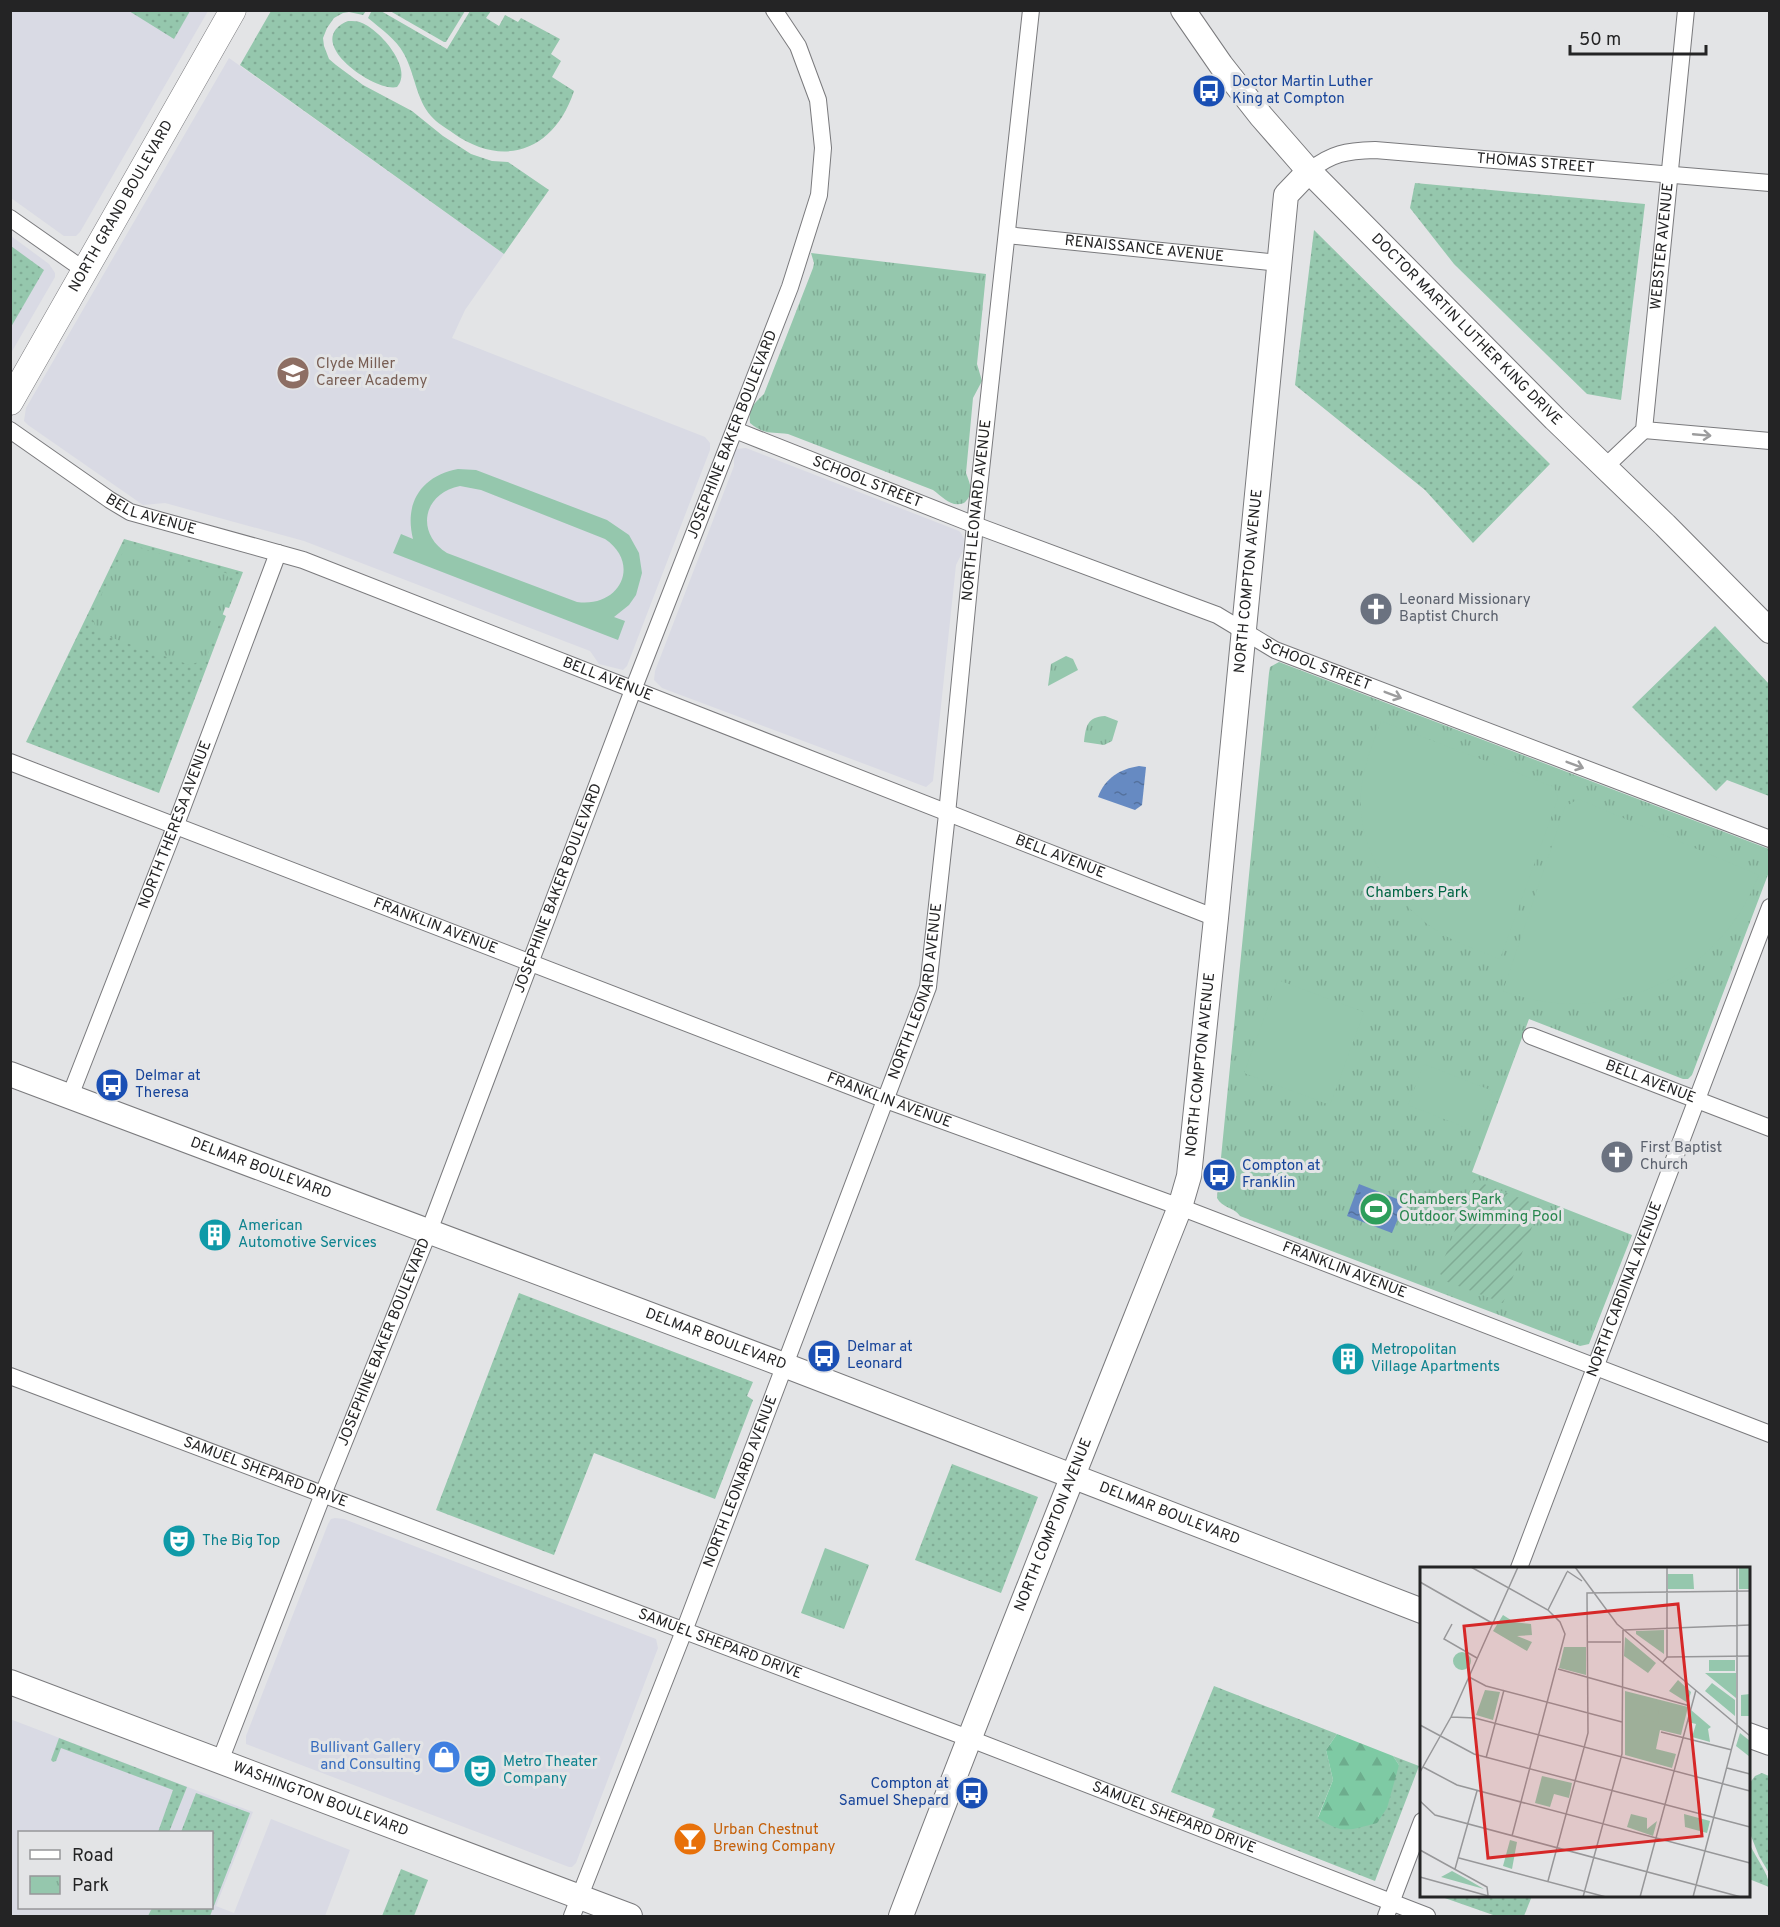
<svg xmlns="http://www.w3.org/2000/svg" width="1780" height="1927" font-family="Overpass,sans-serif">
  <defs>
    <pattern id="grass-dots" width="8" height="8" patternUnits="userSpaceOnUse" patternTransform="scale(1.5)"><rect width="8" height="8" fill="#95c7ad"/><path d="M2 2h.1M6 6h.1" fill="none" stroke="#80ab95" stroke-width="1.8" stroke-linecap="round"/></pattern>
    <pattern id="forest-firs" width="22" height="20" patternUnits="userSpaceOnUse" patternTransform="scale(1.5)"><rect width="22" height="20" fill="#7ecaa4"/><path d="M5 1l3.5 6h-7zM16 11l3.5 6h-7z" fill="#6dad8d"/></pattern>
    <pattern id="park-tufts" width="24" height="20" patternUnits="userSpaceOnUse" patternTransform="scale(1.5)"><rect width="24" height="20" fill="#95c7ad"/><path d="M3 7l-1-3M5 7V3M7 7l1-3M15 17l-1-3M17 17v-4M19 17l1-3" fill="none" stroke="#80ab95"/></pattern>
    <pattern id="garden-furrows" width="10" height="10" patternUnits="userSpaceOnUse" patternTransform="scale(1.5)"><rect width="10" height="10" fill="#95c7ad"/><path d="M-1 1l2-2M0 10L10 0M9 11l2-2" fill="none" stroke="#80ab95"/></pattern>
    <pattern id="water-ripples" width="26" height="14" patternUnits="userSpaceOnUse" patternTransform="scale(1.5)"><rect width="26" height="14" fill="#668ac2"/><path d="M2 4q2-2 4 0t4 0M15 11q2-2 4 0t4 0" fill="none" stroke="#54719d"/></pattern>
  </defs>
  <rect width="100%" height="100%" fill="#e3e4e6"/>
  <g fill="#d9dae4" fill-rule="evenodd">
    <polygon points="11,11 208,11 80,232 76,236 64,236 11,198"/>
    <polygon points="229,58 504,254 465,310 452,338 705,437 710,443 710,450 627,666 623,670 599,664 590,651 304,541 165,503 143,505 28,425 24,421 26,408"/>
    <polygon points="11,236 49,264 55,273 55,277 11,353"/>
    <polygon points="746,448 959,531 961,533 964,539 963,551 956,565 933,781 926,787 662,688 654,680 655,671 734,466 734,453 736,449"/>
    <polygon points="335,1518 344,1519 656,1639 658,1648 576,1863 572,1867 569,1867 246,1744 246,1736 328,1524 331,1519"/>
    <path d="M10 1719 253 1812 216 1906 234 1913 271 1819 350 1850 325 1916H11ZM20 1832H212V1908H20Z"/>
  </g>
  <g fill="url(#grass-dots)">
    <path d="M372 10 381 11 447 49 470 11H491L486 18 499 26 505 15 518 22 521 18 560 39 551 54 561 61 552 77 574 91C555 149 505 170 453 133 446 128 437 123 431 116 416 99 415 74 404 54 396 39 381 29 368 18Z"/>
    <polygon points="129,11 190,10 190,11 174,39"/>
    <polygon points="271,11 366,11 363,15 349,12 343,13 334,18 327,28 323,38 324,46 329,59 336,65 363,85 412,111 443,136 471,154 492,161 508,162 549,190 504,254 240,65"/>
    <polygon points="390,11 465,11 446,42 444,42"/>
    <path d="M348 21C353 21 358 21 362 23 380 30 414 69 397 87 376 93 300 41 348 21Z"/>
    <polygon points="1415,183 1645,204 1621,400 1587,394 1454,264 1410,208"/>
    <polygon points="1314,230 1550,464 1473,543 1425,490 1295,385"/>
    <polygon points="11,246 44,270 11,327"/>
    <polygon points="124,539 243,572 229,608 225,607 222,614 226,616 159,793 26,742"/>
    <polygon points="1715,626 1769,684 1769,796 1727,780 1716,791 1632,707"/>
    <polygon points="519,1293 753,1382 747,1396 753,1400 715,1499 594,1453 554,1555 436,1510"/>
    <polygon points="952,1464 1038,1497 1001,1593 915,1560"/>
    <polygon points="1214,1686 1337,1734 1326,1750 1333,1780 1318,1817 1399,1765 1393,1756 1419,1766 1375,1881 1212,1817 1215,1809 1171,1792"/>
    <polygon points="59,1738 187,1787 169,1832 158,1832 173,1790 61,1748 56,1761 53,1762 51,1760"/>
    <polygon points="1762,1773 1769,1776 1769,1873 1759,1856 1749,1831 1749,1784 1755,1776"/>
    <polygon points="196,1793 250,1813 210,1916 148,1916 152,1908 212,1908 212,1832 181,1832"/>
    <path d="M1749 1842C1754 1856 1770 1874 1769 1887L1749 1879Z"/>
    <polygon points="401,1869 428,1880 414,1916 382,1916"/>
    <polygon points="1439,1896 1532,1896 1524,1916 1496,1916"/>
  </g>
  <path fill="url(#forest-firs)" d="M1337 1734 1393 1756 1399 1765 1387 1808 1377 1823C1350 1830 1343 1835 1318 1818L1333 1780 1326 1750Z"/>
  <g fill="url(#park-tufts)">
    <path d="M811 253 986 274 977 364 982 381 973 398 966 473C970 484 975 493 964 503 951 508 943 497 933 490L788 434C772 432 764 435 750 423 748 407 755 403 764 394L813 268 814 263Z"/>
    <polygon points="127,544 226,573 233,587 206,659 190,665 98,633 91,615"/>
    <polygon points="1066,656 1073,659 1078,670 1048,686 1051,664"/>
    <path d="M1279 662 1769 849V872L1692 1075 1688 1079H1683L1529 1019 1472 1172 1632 1235 1589 1344 1580 1346 1240 1216C1234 1207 1222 1208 1217 1198L1269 673 1270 667Z"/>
    <path d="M1105 716 1118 721 1112 741 1104 745 1084 742C1086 726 1087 717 1105 716Z"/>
    <polygon points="825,1548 869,1565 844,1629 801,1613"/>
  </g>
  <polygon fill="url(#garden-furrows)" points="1474,1180 1540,1206 1503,1303 1445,1281 1439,1272"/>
  <g fill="#95c7ad" fill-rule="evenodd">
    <path d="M458 469 476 470 607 520 629 535 639 553 642 573 636 595 629 605 614 617 625 621 618 640 393 553 401 534 413 539C404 503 421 476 458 469ZM460 486 481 490 605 539C641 563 621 608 577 602L447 553C415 533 423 493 460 486Z"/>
    <path d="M1381 721 1554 787 1558 798 1500 959C1475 949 1447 940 1426 923 1383 888 1354 840 1362 783 1365 762 1374 741 1381 721Z"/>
    <path d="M1578 799 1759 875C1750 896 1739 917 1724 934 1669 999 1582 1020 1503 991L1565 807Z"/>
    <polygon points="1278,980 1364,1012 1330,1105 1244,1073"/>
    <polygon points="1424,1064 1493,1091 1477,1132 1408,1105"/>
  </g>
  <g fill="url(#water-ripples)">
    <path d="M1139 766 1146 767 1142 805 1135 810 1098 797C1105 778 1120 769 1139 766Z"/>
    <polygon points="1359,1184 1405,1202 1392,1233 1347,1216"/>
  </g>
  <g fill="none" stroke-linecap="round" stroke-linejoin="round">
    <defs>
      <g id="street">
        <path id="s1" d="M1309 171C1332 153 1346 151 1375 150L1770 183"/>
        <polyline points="10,218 84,270"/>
        <path id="s2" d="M1007 235 1280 263"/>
        <path id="s3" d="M10 430 110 500 130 512 303 560 1216 918"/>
        <path id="s4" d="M735 430 975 525 1217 615 1275 650 1770 839"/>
        <polyline points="1644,430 1770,441"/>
        <path id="s5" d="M1606 466 1644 430 1686 10"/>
        <path id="s6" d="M10 762 886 1100 1180 1207 1770 1434"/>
        <path id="s7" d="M1531 1036 1770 1128"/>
        <path id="s8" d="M70 1096 175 827 278 553"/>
        <path id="s9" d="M10 1376 968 1738 1427 1916"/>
        <path id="s10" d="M1519 1568 1770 907"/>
        <path id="s11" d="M220 1761 323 1494 429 1231 633 690 790 287 819 195 823 148 818 100 798 46 774 10"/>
        <path id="s12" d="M572 1916 684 1631 928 987 947 814 975 525 1031 10"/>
        <polyline points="1386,1916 1422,1821"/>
      </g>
      <g id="secondary">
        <path id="s13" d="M1183 10 1221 65 1261 116 1309 171 1555 419 1665 525 1770 631"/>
        <path id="s14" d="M10 1074 784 1365 1422 1611"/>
        <path id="s15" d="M10 1682 630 1916"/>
        <polyline points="1748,1735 1770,1743"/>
        <path id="s16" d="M901 1916C991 1679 1086 1443 1180 1207L1189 1176 1216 918 1286 195 1309 171"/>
      </g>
      <g id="primary">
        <path id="s17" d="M10 402 233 10"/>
      </g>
    </defs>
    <use href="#street" stroke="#7a7a7d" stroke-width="18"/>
    <use href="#secondary" stroke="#7a7a7d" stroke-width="26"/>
    <use href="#primary" stroke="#7a7a7d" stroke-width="27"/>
    <use href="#street" stroke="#fff" stroke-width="16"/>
    <use href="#secondary" stroke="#fff" stroke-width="24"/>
    <use href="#primary" stroke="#fff" stroke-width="26"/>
  </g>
  <defs><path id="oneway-shaft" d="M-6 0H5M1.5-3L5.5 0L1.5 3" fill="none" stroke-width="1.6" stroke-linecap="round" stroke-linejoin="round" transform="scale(1.5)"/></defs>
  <g stroke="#9c9c9d">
    <use href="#oneway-shaft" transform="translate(1702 435) rotate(5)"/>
    <use href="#oneway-shaft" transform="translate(1393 695) rotate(21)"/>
    <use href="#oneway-shaft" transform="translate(1575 765) rotate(21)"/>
  </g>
  <defs>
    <symbol id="bus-disc" viewBox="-11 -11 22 22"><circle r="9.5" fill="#1a4fb4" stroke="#e3e4e6"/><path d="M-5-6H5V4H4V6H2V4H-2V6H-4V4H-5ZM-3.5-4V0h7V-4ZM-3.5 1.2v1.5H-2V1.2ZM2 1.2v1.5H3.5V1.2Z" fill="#fff"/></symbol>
    <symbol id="school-disc" viewBox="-11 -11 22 22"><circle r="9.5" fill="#8d6e63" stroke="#e3e4e6"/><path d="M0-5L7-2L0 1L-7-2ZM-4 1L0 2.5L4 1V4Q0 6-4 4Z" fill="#fff"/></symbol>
    <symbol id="church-disc" viewBox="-11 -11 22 22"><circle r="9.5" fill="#6b7280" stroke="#e3e4e6"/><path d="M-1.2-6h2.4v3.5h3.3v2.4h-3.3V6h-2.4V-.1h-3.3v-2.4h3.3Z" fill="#fff"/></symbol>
    <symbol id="stadium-disc" viewBox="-11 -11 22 22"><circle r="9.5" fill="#2e9e5b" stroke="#e3e4e6"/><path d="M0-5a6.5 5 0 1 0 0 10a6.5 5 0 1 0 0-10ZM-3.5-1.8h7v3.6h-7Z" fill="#fff"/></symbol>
    <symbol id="building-disc" viewBox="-11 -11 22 22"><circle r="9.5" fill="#0f9aa8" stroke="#e3e4e6"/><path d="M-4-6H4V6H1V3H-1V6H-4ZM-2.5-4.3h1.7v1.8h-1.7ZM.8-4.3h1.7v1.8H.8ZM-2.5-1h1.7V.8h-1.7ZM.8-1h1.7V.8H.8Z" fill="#fff"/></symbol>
    <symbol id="theatre-disc" viewBox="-11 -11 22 22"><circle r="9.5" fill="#0f9aa8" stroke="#e3e4e6"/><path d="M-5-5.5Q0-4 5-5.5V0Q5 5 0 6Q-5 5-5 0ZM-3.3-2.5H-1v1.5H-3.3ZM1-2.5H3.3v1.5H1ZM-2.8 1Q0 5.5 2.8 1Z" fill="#fff"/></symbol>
    <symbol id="shop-disc" viewBox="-11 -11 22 22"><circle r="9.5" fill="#3f7fe0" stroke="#e3e4e6"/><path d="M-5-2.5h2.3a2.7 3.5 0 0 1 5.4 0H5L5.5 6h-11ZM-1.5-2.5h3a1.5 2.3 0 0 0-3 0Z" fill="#fff"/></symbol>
    <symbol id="bar-disc" viewBox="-11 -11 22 22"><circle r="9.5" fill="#e8710a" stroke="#e3e4e6"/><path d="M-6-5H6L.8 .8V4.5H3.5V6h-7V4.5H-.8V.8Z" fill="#fff"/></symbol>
  </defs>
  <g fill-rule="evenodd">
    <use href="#bus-disc" x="1190" y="72" width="38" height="38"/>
    <use href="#school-disc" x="274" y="354" width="38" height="38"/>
    <use href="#church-disc" x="1357" y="590" width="38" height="38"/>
    <use href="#bus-disc" x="93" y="1066" width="38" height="38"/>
    <use href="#church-disc" x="1598" y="1138" width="38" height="38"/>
    <use href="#bus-disc" x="1200" y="1156" width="38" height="38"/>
    <use href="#stadium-disc" x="1357" y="1190" width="38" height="38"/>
    <use href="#building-disc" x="196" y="1216" width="38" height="38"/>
    <use href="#bus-disc" x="805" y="1337" width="38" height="38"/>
    <use href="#building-disc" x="1329" y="1340" width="38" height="38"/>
    <use href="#theatre-disc" x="160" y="1522" width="38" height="38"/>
    <use href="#shop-disc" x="425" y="1738" width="38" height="38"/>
    <use href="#theatre-disc" x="461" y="1752" width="38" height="38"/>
    <use href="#bus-disc" x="953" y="1774" width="38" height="38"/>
    <use href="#bar-disc" x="671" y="1820" width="38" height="38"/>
  </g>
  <g text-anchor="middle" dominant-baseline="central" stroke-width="6" stroke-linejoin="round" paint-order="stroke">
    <g font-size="15" fill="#164399" stroke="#e3e4e6" text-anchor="start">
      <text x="1232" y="82">Doctor Martin Luther<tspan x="1232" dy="17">King at Compton</tspan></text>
      <text x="135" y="1076">Delmar at<tspan x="135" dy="17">Theresa</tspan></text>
      <text x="1242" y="1166">Compton at<tspan x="1242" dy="17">Franklin</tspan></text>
      <text x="847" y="1347">Delmar at<tspan x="847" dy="17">Leonard</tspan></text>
      <text x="949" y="1784" text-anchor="end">Compton at<tspan x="949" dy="17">Samuel Shepard</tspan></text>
    </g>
    <g font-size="15" fill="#242425" stroke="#e3e4e6">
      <text stroke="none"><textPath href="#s1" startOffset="232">THOMAS STREET</textPath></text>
      <text stroke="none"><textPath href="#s17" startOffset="225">NORTH GRAND BOULEVARD</textPath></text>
      <text stroke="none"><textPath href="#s5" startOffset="237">WEBSTER AVENUE</textPath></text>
      <text stroke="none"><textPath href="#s2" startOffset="138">RENAISSANCE AVENUE</textPath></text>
      <text stroke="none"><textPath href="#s13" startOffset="428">DOCTOR MARTIN LUTHER KING DRIVE</textPath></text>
      <text stroke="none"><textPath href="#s11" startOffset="1422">JOSEPHINE BAKER BOULEVARD</textPath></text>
      <text stroke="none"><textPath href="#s4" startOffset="142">SCHOOL STREET</textPath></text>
      <text stroke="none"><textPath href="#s12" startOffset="1474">NORTH LEONARD AVENUE</textPath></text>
      <text stroke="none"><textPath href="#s3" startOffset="166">BELL AVENUE</textPath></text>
      <text stroke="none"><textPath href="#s16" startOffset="1392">NORTH COMPTON AVENUE</textPath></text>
      <text stroke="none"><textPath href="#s4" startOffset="628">SCHOOL STREET</textPath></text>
      <text stroke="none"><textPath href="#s3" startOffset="652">BELL AVENUE</textPath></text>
      <text stroke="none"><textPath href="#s8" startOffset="291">NORTH THERESA AVENUE</textPath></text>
      <text stroke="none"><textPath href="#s3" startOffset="1138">BELL AVENUE</textPath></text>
      <text stroke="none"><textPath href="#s11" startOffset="936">JOSEPHINE BAKER BOULEVARD</textPath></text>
      <text stroke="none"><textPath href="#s6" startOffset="456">FRANKLIN AVENUE</textPath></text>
      <text stroke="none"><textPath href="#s12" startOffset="988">NORTH LEONARD AVENUE</textPath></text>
      <text stroke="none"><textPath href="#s16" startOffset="906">NORTH COMPTON AVENUE</textPath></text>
      <text stroke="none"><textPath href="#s7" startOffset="128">BELL AVENUE</textPath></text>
      <text stroke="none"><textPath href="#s6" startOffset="942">FRANKLIN AVENUE</textPath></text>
      <text stroke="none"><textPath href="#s14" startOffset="268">DELMAR BOULEVARD</textPath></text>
      <text stroke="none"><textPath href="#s6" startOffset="1428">FRANKLIN AVENUE</textPath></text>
      <text stroke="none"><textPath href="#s10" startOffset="298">NORTH CARDINAL AVENUE</textPath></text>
      <text stroke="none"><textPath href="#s14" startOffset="754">DELMAR BOULEVARD</textPath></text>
      <text stroke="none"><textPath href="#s11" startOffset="450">JOSEPHINE BAKER BOULEVARD</textPath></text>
      <text stroke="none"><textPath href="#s9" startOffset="273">SAMUEL SHEPARD DRIVE</textPath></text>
      <text stroke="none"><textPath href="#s12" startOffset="466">NORTH LEONARD AVENUE</textPath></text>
      <text stroke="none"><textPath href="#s14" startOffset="1240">DELMAR BOULEVARD</textPath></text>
      <text stroke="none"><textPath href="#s16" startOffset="420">NORTH COMPTON AVENUE</textPath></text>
      <text stroke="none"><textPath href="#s9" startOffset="759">SAMUEL SHEPARD DRIVE</textPath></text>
      <text stroke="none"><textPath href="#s15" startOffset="332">WASHINGTON BOULEVARD</textPath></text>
      <text stroke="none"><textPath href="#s9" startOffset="1245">SAMUEL SHEPARD DRIVE</textPath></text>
    </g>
    <g font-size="15" fill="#785e54" stroke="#e3e4e6" text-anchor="start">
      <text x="316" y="364">Clyde Miller<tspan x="316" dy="17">Career Academy</tspan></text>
    </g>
    <g font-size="15" fill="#5b616d" stroke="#e3e4e6" text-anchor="start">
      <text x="1399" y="600">Leonard Missionary<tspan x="1399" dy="17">Baptist Church</tspan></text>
      <text x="1640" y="1148">First Baptist<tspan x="1640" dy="17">Church</tspan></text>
    </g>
    <g font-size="15" fill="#006543" stroke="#e3e4e6">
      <text x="1417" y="893">Chambers Park</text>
    </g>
    <g font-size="15" fill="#27864d" stroke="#e3e4e6" text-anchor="start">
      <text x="1399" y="1200">Chambers Park<tspan x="1399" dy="17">Outdoor Swimming Pool</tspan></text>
    </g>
    <g font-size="15" fill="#0d838f" stroke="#e3e4e6" text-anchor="start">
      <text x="238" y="1226">American<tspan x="238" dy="17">Automotive Services</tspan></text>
      <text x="1371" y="1350">Metropolitan<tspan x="1371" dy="17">Village Apartments</tspan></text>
      <text x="202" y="1541">The Big Top</text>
      <text x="503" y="1762">Metro Theater<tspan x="503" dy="17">Company</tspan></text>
    </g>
    <g font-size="15" fill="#366cbe" stroke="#e3e4e6" text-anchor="end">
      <text x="421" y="1748">Bullivant Gallery<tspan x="421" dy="17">and Consulting</tspan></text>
    </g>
    <g font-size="15" fill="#c56008" stroke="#e3e4e6" text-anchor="start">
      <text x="713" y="1830">Urban Chestnut<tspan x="713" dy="17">Brewing Company</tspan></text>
    </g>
  </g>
  <g transform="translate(1420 1567)">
    <rect width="330" height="330" fill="#e3e4e6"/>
    <path d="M319 0H330V22H319ZM248 7H273L274 22H248ZM83 48 94 55 111 57 112 68 97 69 112 75 107 84 73 64ZM244 63V87L216 67V64ZM205 70 236 96 228 106 204 89ZM33 94a9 9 0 1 1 18 0a9 9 0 1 1-18 0ZM289 93H315V104H289ZM285 106H316V131ZM258 113 271 125 268 136 249 124ZM292 116 315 133V149L285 124ZM65 123 80 125 73 153 56 148ZM330 127V149H321V128ZM271 143 291 160 288 162 290 175 272 170 276 157 268 155ZM320 166 330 174V190L316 179ZM122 209 152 216 149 231 134 227 130 240 115 236ZM211 247 227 251V262L237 254 233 269 207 260ZM264 247 290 254 287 266 265 260ZM90 273 97 275 92 302 83 299ZM32 304 52 315 64 322 21 310Z" fill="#95c7ad"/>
    <path d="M144 80H166V108L139 101ZM205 124 268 140 261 168 240 163 236 182 256 187 252 201 205 188Z" fill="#95c7ad"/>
    <path d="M219 129 241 134 236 156 219 145ZM244 136 266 142 257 156 240 160Z" fill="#95c7ad"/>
    <path fill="none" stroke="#979799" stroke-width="1.5" d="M51 0 128 43 140 55 145 67 92 269M155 0 197 57 330 169M147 4 162 14M0 15 72 56M128 43 147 5M32 57 24 72 57 91M204 63 330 58M168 75H201M247 90 330 89M243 95 247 90V0M138 102 270 139M49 110 66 119 202 155M31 150 55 151 330 224M0 158 54 187 330 260M241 165 312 183M66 191 84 123M3 200 37 218 330 296M307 201 330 207M0 205 31 150 98 0M0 234 15 248 321 330M0 283 67 320 68 328M39 291 186 330M35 302 57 224M0 310 72 330M128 314 168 166 167 26 330 24M163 330 202 187 203 63M220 330 276 123M273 330 317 161V0"/>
    <path fill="#d62828" fill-opacity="0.15" stroke="#d62828" stroke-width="3" d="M258 37 282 269 68 291 44 59Z"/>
    <rect width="330" height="330" fill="none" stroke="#242425" stroke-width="3"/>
  </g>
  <rect width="1780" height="1927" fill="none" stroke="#242425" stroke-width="24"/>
  <rect x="18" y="1831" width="195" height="78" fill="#e3e4e6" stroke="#979799" stroke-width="1.5"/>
  <rect x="30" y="1850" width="30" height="9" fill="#ffffff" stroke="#979799" stroke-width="1.5"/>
  <text x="72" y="1861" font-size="18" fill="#242425">Road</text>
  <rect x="30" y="1876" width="30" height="18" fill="url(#park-tufts)" stroke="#979799" stroke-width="1.5"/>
  <text x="72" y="1891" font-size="18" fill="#242425">Park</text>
  <path d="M1570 45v9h136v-9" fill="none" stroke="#242425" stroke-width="3"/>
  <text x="1579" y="45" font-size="18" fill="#242425" stroke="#e3e4e6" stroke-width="4.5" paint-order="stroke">50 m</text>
</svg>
